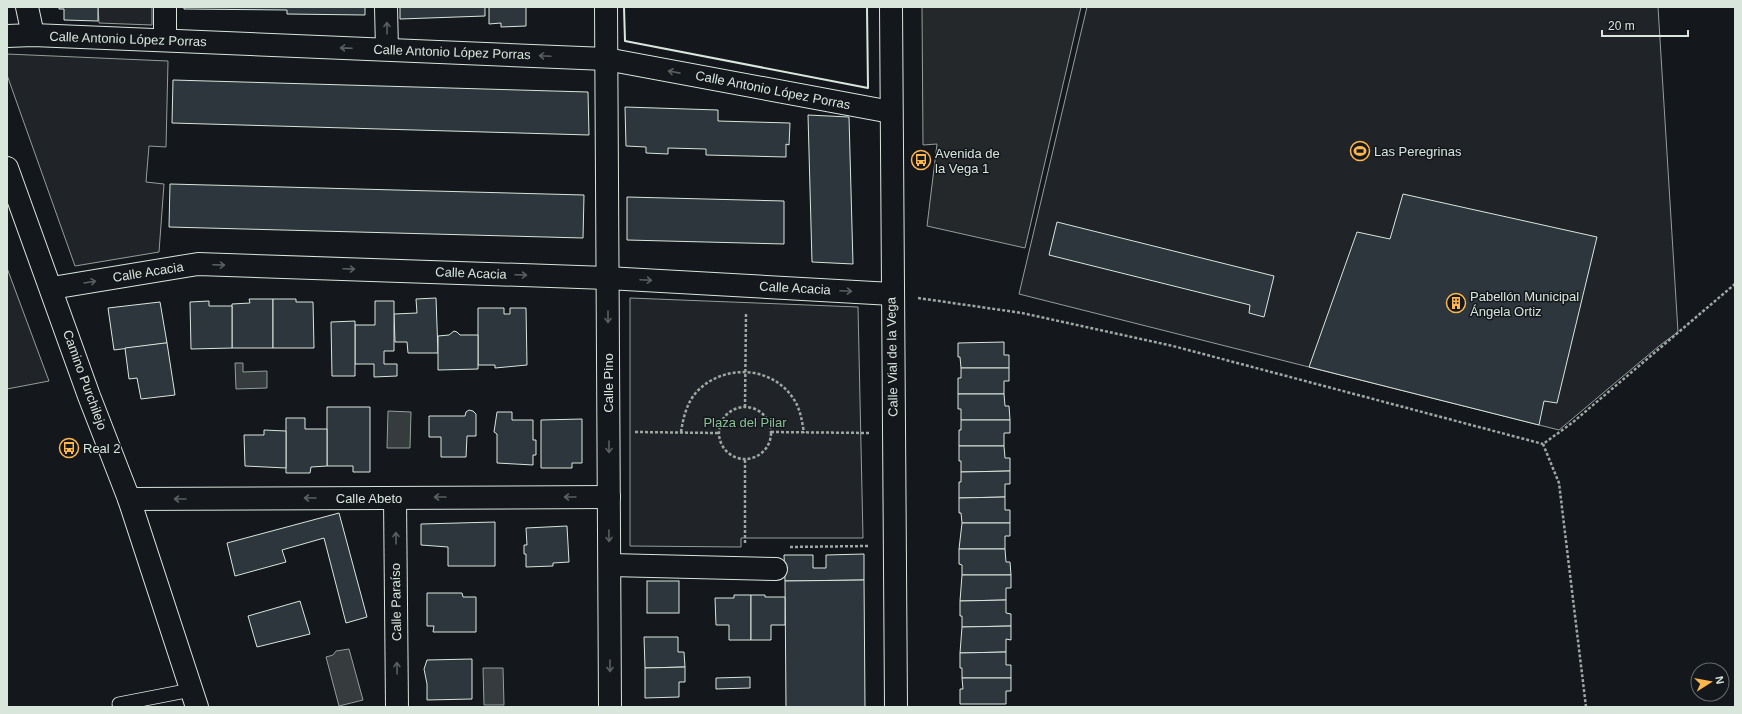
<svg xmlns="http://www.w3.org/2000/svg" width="1742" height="714" font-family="Arial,sans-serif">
  <rect width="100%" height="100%" fill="#14181c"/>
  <g fill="#202428" stroke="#939e99">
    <polygon points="98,7 152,7 152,25 99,23"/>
    <polygon points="1087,7 1658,7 1678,332 1659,346 1559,430 1019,294"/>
    <polygon points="7,54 168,61 166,147 149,146 146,182 164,184 159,252 75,266 7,75"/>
    <polygon points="7,268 49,381 7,389"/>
    <polygon points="630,298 858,307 863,538 741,538 741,547 630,546"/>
  </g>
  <polygon fill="#24282b" stroke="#939e99" points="922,7 1081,7 1025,248 927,226 937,144 923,145"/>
  <g fill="#363b3e" stroke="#939e99">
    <polygon points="235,363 243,363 243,372 267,371 267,388 236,389"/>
    <polygon points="388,411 411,412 410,448 387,448"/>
    <polygon points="349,649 363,700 339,706 326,657 333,655 336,651"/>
    <polygon points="483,668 503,668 504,705 484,705"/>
  </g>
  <g fill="#2c363c" stroke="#d8e6dc">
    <polygon points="59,7 98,7 98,21 64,20 64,9 59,9"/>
    <polygon points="184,7 365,7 365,15 287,14 287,10 184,9"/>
    <polygon points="400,7 485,7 485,16 400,19"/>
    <polygon points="489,7 526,7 526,26 501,27 501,23 489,24"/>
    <polygon points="173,80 588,92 589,135 172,123"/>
    <polygon points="625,107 718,110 718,121 790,123 789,145 786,144 786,157 706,155 706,149 668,148 668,154 646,153 646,147 626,146"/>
    <polygon points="808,115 849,117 853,264 812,262"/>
    <polygon points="170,184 584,195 583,238 169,227"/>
    <polygon points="1403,194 1597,237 1557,403 1544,401 1539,425 1309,367 1357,232 1390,239"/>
    <polygon points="627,197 784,201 784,244 627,240"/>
    <polygon points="1057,222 1274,276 1264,317 1249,313 1250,305 1049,255"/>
    <polygon points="436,298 438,353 408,353 407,342 395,342 394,314 417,313 416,299"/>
    <polygon points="249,299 273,299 273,348 232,348 232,304 250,303"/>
    <polygon points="273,299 296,299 296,302 313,302 314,348 273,348"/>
    <polygon points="209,301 209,306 232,306 232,348 191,349 190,302"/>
    <polygon points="375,301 394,301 394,351 384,351 384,364 397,364 397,376 374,377 374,364 355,364 355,325 375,325"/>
    <polygon points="160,302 167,343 114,350 108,308"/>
    <polygon points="478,308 504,308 504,314 510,314 510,308 526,308 527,365 495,368 495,365 478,365"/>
    <polygon points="355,321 355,376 332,376 331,322"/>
    <polygon points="454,331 457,332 460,335 478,335 478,369 438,370 438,336 449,335"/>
    <polygon points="1004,342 1004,355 1009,355 1009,368 961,368 960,357 958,357 958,343"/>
    <polygon points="165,343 167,343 175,395 141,399 137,378 129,379 125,348"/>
    <polygon points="961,368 1009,368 1009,381 1004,381 1004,394 958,394 958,378 961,378"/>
    <polygon points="958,394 1004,394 1005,406 1009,406 1010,420 961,420 961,409 958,409"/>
    <polygon points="327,407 370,407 370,472 353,472 353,466 327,466"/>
    <polygon points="469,410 473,411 476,414 476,436 467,436 466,457 441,457 441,437 429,437 429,416 465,416 466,412"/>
    <polygon points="497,412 512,412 512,420 533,420 533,440 536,440 536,455 533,455 533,465 497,463 497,434 494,432"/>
    <polygon points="286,418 305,418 305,429 327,429 327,466 311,467 310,473 286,473"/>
    <polygon points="582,419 582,463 572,463 572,468 541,468 541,420"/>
    <polygon points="961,420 1010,420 1010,433 1004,433 1004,446 959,446 959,430 961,430"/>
    <polygon points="264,430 286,431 286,468 245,466 244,435 264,435"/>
    <polygon points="959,446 1004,446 1005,458 1010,458 1010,471 961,472 961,461 959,461"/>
    <polygon points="1010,471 1010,484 1005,484 1005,497 959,498 959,482 961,482 961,472"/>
    <polygon points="1005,497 1005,510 1010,510 1010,523 962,523 961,513 959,513 959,498"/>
    <polygon points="339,513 367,617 346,623 324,538 282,550 286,562 235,576 227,543"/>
    <polygon points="495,522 495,566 448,566 448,547 421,545 421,524"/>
    <polygon points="962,523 1010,523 1010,536 1005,536 1005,549 959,549"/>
    <polygon points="567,526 569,562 553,563 553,566 526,567 526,554 524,554 524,545 527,545 526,528"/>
    <polygon points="959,549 1005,549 1006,562 1010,562 1011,575 962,575 962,565 959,564"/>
    <polygon points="864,554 864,580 785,581 784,555 813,555 813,568 826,568 826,555"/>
    <polygon points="962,575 1011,575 1011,588 1006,588 1006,600 960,601"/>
    <polygon points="864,580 865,707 786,707 785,581"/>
    <rect x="647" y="581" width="32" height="32"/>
    <polygon points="427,593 462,593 463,597 476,597 476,632 433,632 434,626 427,626"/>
    <polygon points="734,595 751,595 751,640 729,640 729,625 716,625 715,598 734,598"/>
    <polygon points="751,595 765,595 765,597 785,597 785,625 771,625 771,640 751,640"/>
    <polygon points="1006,600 1006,613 1011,614 1011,626 962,627 962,616 960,616 960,601"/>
    <polygon points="300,601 310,634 257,647 248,616"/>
    <polygon points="1011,626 1011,640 1006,639 1006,652 960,653 962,627"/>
    <polygon points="644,637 678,637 678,652 684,652 685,667 645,668"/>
    <polygon points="1006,652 1006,665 1011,665 1011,678 962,678 962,668 960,668 960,653"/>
    <polygon points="472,659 472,699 427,700 427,684 424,669 427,660"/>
    <polygon points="685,667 685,682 679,682 679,697 645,698 645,668"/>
    <polygon points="750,677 750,688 716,689 716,678"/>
    <polygon points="962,678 1011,678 1011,691 1006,691 1006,704 960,704 960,689 963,689"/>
  </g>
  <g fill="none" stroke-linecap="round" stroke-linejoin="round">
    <defs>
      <polyline id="lane" points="119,704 191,690"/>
      <g id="street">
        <polyline points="27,7 33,35"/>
        <polyline points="386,7 387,49"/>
        <polyline points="606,7 610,707"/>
        <polyline points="165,40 165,7"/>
        <polyline points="52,288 198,264 607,278 892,294"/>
        <polyline points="395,498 397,707"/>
        <polyline points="129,499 609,497"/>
        <polyline points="610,565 776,569"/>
      </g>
      <g id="secondary">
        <polyline points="891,7 896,707"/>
        <polyline points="7,36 33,35 606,59 891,112"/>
        <polyline points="7,168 89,396 129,499 197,707"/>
      </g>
    </defs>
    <use href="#lane" stroke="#d8e6dc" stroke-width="15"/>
    <use href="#street" stroke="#d8e6dc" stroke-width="24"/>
    <use href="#secondary" stroke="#d8e6dc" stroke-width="24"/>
    <g stroke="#9da8a2" stroke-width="2.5" stroke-dasharray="3 2" stroke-linecap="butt">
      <polyline points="918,298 1022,313 1173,346 1543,444"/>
      <circle cx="745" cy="433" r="26"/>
      <polyline points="745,407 746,312"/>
      <polyline points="635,432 718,433"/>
      <path d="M681 432C683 419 686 406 694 395 719 364 770 364 793 398 800 408 802 420 804 433"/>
      <polyline points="771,432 869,433"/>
      <polyline points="745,543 745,459"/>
      <polyline points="790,547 869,546"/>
      <polyline points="1586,707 1559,483 1543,444 1572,423 1735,284"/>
    </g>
    <use href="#lane" stroke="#14181c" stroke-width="13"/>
    <use href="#street" stroke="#14181c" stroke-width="22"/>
    <use href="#secondary" stroke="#14181c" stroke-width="22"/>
    <polyline stroke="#d8e6dc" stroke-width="2" points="624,7 625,41 868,88 867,7"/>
  </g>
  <defs><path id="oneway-shaft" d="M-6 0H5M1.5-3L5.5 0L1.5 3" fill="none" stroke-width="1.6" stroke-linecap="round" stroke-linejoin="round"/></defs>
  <g stroke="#59605f">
    <use href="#oneway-shaft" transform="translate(387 28) rotate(-91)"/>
    <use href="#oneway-shaft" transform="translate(346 48) rotate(-178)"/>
    <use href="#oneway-shaft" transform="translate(545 56) rotate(-177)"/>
    <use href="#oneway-shaft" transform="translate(674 72) rotate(-169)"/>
    <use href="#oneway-shaft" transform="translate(219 265) rotate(2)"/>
    <use href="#oneway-shaft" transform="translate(349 269) rotate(2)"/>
    <use href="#oneway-shaft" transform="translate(521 275) rotate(2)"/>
    <use href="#oneway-shaft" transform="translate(646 280) rotate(3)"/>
    <use href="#oneway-shaft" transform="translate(90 282) rotate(-9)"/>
    <use href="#oneway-shaft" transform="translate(846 291) rotate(3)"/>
    <use href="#oneway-shaft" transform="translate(608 317) rotate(90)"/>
    <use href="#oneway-shaft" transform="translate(609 447) rotate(90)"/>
    <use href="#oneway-shaft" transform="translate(440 497) rotate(180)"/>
    <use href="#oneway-shaft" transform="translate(570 497) rotate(180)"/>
    <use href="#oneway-shaft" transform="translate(310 498) rotate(180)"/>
    <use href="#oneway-shaft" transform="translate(180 499) rotate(180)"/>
    <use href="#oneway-shaft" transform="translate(609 536) rotate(89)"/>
    <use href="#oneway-shaft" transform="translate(396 538) rotate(-91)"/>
    <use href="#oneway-shaft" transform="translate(610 666) rotate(90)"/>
    <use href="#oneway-shaft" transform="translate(397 668) rotate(-91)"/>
  </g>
  <defs>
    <symbol id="stadium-ring" viewBox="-11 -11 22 22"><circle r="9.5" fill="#14181c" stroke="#ffb74d" stroke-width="1.5"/><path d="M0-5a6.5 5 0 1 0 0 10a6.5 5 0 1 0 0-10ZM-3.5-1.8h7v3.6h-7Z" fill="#ffb74d"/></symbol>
    <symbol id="bus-ring" viewBox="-11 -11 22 22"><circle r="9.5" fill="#14181c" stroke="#ffb74d" stroke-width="1.5"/><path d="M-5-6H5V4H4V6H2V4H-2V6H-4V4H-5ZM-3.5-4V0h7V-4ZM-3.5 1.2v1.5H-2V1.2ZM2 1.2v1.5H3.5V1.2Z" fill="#ffb74d"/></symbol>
    <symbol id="building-ring" viewBox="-11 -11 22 22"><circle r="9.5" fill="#14181c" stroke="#ffb74d" stroke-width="1.5"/><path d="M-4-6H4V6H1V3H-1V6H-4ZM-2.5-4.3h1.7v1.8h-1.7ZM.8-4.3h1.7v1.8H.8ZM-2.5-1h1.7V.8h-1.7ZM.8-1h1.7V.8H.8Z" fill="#ffb74d"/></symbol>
  </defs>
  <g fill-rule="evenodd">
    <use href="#stadium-ring" x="1349" y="140" width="22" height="22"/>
    <use href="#bus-ring" x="910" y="149" width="22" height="22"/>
    <use href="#building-ring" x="1445" y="292" width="22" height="22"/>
    <use href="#bus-ring" x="58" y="437" width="22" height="22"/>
  </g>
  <g text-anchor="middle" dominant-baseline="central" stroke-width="3" stroke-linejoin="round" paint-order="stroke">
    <g font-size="13" fill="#d8e6dc" stroke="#14181c">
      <text transform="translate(128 39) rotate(2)">Calle Antonio López Porras</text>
      <text transform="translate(452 52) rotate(2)">Calle Antonio López Porras</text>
      <text transform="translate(773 90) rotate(11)">Calle Antonio López Porras</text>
      <text transform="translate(148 272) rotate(-9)">Calle Acacia</text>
      <text transform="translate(471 273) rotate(2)">Calle Acacia</text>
      <text transform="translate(795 288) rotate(3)">Calle Acacia</text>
      <text transform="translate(892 357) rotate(-91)">Calle Vial de la Vega</text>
      <text transform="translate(85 380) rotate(70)">Camino Purchilejo</text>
      <text transform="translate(608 383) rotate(-90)">Calle Pino</text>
      <text x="369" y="498">Calle Abeto</text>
      <text transform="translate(396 602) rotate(-91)">Calle Paraíso</text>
    </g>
    <g font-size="13" fill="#d8e6dc" stroke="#14181c" text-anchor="start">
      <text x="1374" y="151">Las Peregrinas</text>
      <text x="935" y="153">Avenida de<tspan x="935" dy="15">la Vega 1</tspan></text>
      <text x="1470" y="296">Pabellón Municipal<tspan x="1470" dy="15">Ángela Ortiz</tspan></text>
      <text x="83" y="448">Real 2</text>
    </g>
    <g font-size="13" fill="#8ac095" stroke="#14181c">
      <text x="745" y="422">Plaza del Pilar</text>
    </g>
  </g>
  <rect width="1742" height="714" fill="none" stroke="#d8e6dc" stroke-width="16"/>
  <g transform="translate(1710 682) rotate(79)"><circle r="19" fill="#14181c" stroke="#626a69"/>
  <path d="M0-3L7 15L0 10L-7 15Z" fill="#ffb74d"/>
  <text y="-6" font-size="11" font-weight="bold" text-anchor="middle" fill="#d8e6dc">N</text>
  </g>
  <path d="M1602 30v6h86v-6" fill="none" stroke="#d8e6dc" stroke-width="2"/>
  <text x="1608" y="30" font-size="12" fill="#d8e6dc" stroke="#14181c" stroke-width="3" paint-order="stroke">20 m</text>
</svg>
